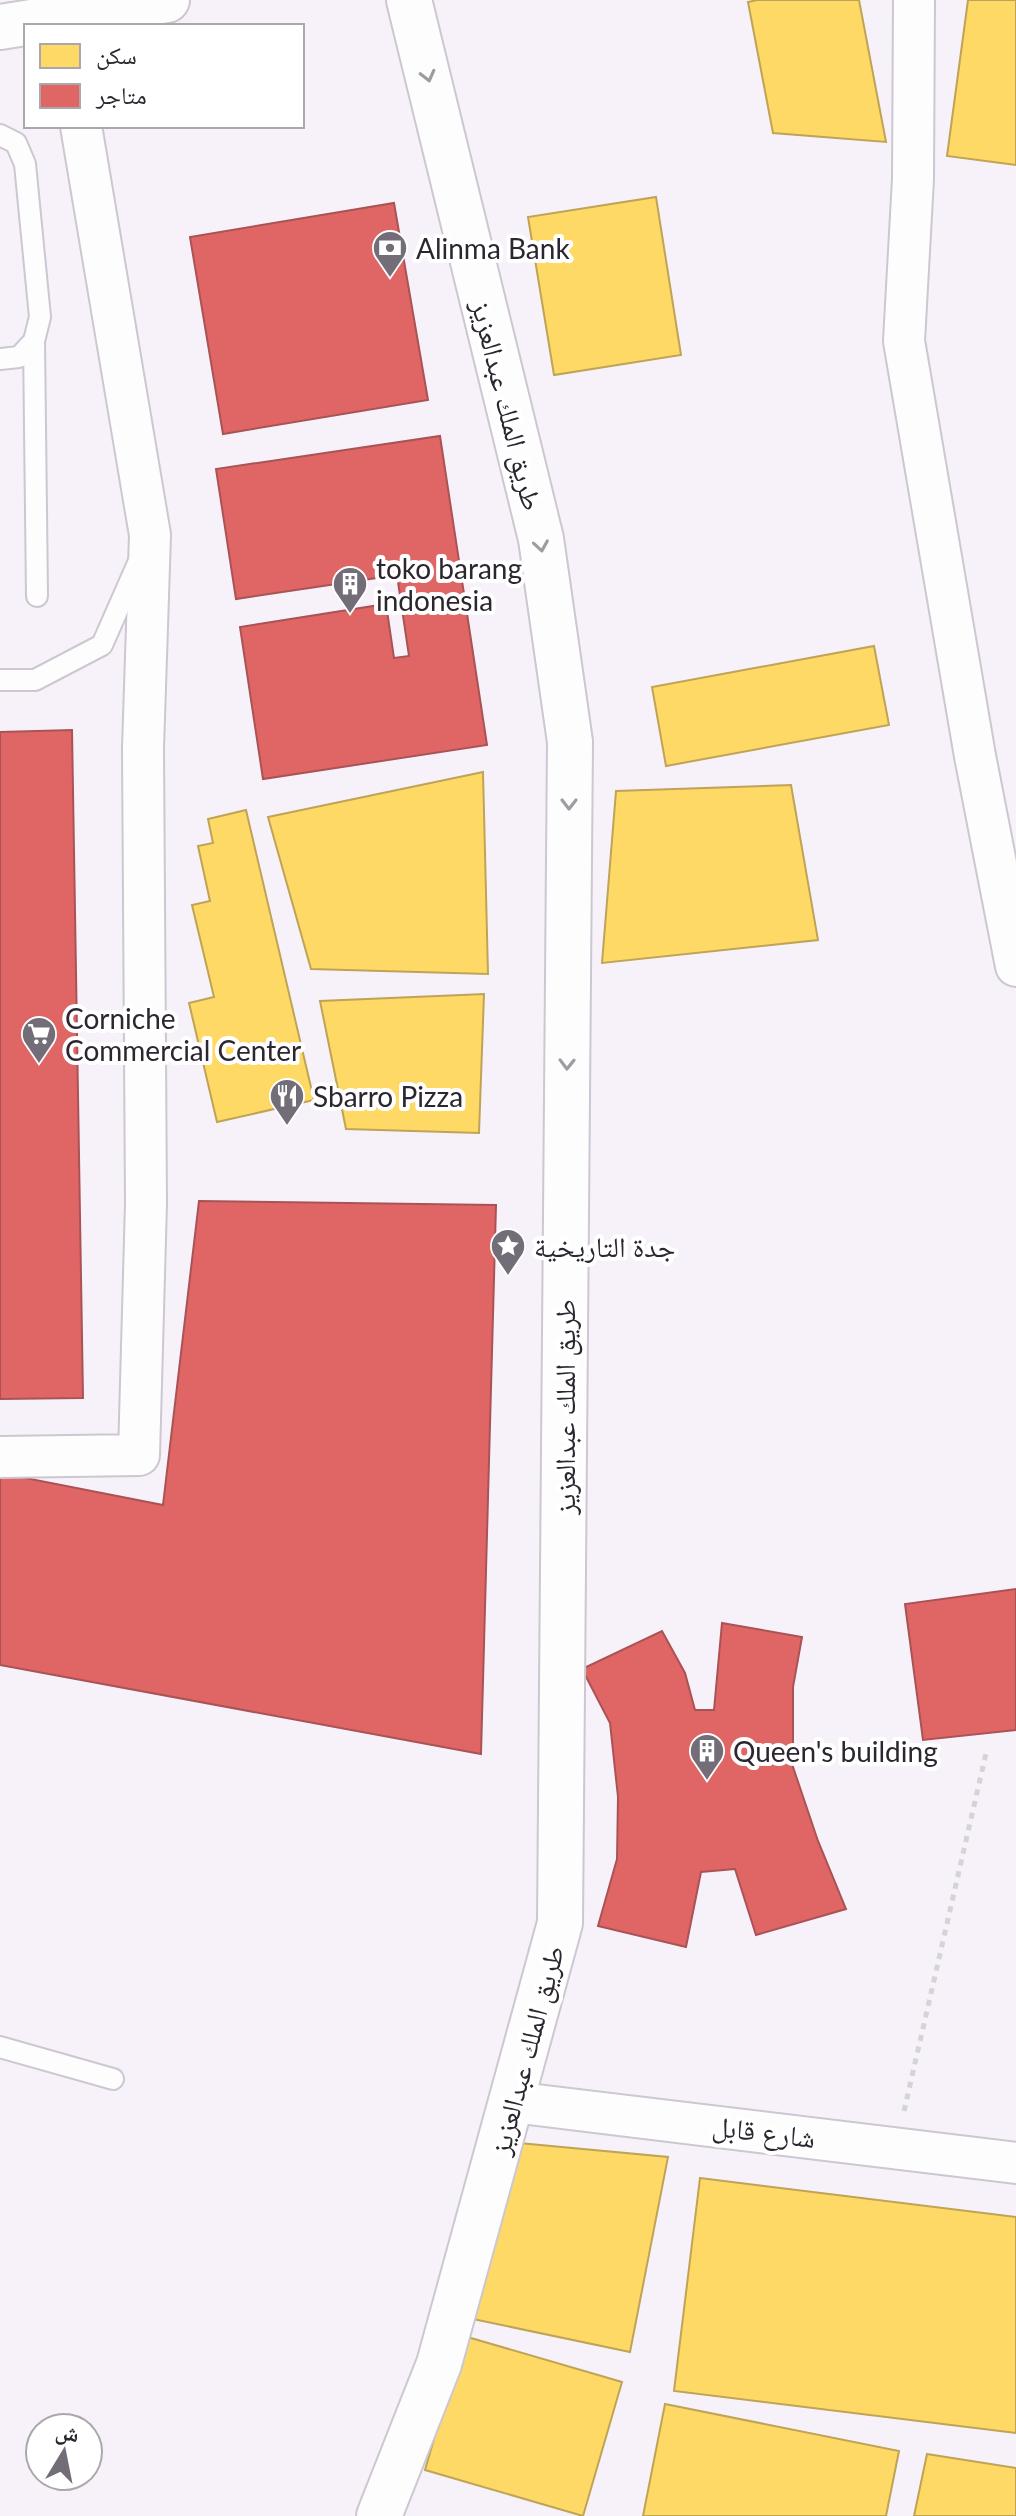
<svg xmlns="http://www.w3.org/2000/svg" width="1016" height="2516" font-family="Lato,'Noto Naskh Arabic',sans-serif">
  <rect width="100%" height="100%" fill="#f7f2fa"/>
  <g fill="#ffd966" stroke="#bfa356" stroke-width="2">
    <polygon points="757,0 859,0 886,142 773,133 748,2"/>
    <polygon points="968,0 1016,0 1016,165 947,156"/>
    <polygon points="656,197 681,355 554,375 528,217"/>
    <polygon points="874,646 889,725 666,766 652,687"/>
    <polygon points="483,772 488,974 311,969 268,817"/>
    <polygon points="791,785 818,940 602,963 616,791"/>
    <polygon points="246,810 314,1100 217,1122 189,1003 214,997 192,905 210,901 198,846 213,843 208,819"/>
    <polygon points="484,994 479,1133 346,1129 320,1001"/>
    <polygon points="519,2143 668,2157 630,2352 468,2318"/>
    <polygon points="700,2178 1016,2217 1016,2433 674,2391"/>
    <polygon points="464,2336 622,2382 583,2516 425,2470"/>
    <polygon points="665,2404 899,2451 886,2516 643,2516"/>
    <polygon points="927,2454 1016,2468 1016,2516 914,2516"/>
  </g>
  <g fill="#e06666" stroke="#aa5356" stroke-width="2">
    <polygon points="394,203 428,400 223,434 190,237"/>
    <polygon points="440,436 487,745 263,779 240,627 386,604 394,658 409,656 397,575 236,599 216,469"/>
    <polygon points="72,730 83,1398 0,1399 0,732"/>
    <polygon points="199,1201 496,1205 481,1754 0,1665 0,1473 163,1505"/>
    <polygon points="1016,1589 1016,1730 923,1740 905,1604"/>
    <polygon points="722,1623 802,1637 793,1687 793,1767 818,1841 846,1909 756,1935 735,1869 701,1872 686,1947 598,1926 617,1859 618,1797 610,1723 582,1669 662,1631 685,1673 695,1710 714,1710"/>
  </g>
  <g fill="none" stroke-linecap="round" stroke-linejoin="round">
    <defs>
      <g id="lane">
        <polyline points="0,135 16,143 25,164 40,317 34,341 19,357 0,359"/>
        <polyline points="34,341 37,596"/>
        <polyline points="0,680 35,680 102,645 139,561"/>
        <polyline points="0,2047 113,2079"/>
      </g>
      <g id="street">
        <polyline points="914,0 913,179 904,341 975,756 1016,966"/>
        <polyline points="0,1457 139,1455 146,1203 143,748 150,535 81,126"/>
        <polyline points="512,2102 1016,2163"/>
      </g>
      <g id="secondary">
        <polyline points="60,0 63,17 167,0"/>
        <polyline points="0,27 63,17"/>
      </g>
      <polyline id="primary" points="379,2516 439,2364 560,1923 570,742 541,539 409,0"/>
    </defs>
    <use href="#lane" stroke="#ccc7d0" stroke-width="24"/>
    <use href="#street" stroke="#ccc7d0" stroke-width="44"/>
    <use href="#secondary" stroke="#ccc7d0" stroke-width="48"/>
    <use href="#primary" stroke="#ccc7d0" stroke-width="48"/>
    <polyline stroke="#d4d3d5" stroke-width="5" stroke-dasharray="6 6" stroke-linecap="butt" points="904,2111 987,1749"/>
    <use href="#lane" stroke="#fefdfe" stroke-width="20"/>
    <use href="#street" stroke="#fefdfe" stroke-width="40"/>
    <use href="#secondary" stroke="#fefdfe" stroke-width="44"/>
    <use href="#primary" stroke="#fefdfe" stroke-width="44"/>
  </g>
  <defs><path id="oneway-chevron" d="M-2-3.5L2.5 0L-2 3.5" fill="none" stroke-width="1.6" stroke-linecap="round" stroke-linejoin="round" transform="scale(2)"/></defs>
  <g stroke="#9f9ca1">
    <use href="#oneway-chevron" transform="translate(428 76) rotate(76)"/>
    <use href="#oneway-chevron" transform="translate(541 546) rotate(81)"/>
    <use href="#oneway-chevron" transform="translate(569 804) rotate(90)"/>
    <use href="#oneway-chevron" transform="translate(567 1064) rotate(91)"/>
  </g>
  <defs>
    <symbol id="bank-pin" viewBox="-11 -11 22 30"><path d="M0 17L-7.5 6A9.5 9.5 0 1 1 7.5 6Z" fill="#726d76" stroke="#fff"/><path d="M-6-4H6V4H-6ZM0-2.3a2.3 2.3 0 1 0 0 4.6a2.3 2.3 0 1 0 0-4.6Z" fill="#fff"/></symbol>
    <symbol id="building-pin" viewBox="-11 -11 22 30"><path d="M0 17L-7.5 6A9.5 9.5 0 1 1 7.5 6Z" fill="#726d76" stroke="#fff"/><path d="M-4-6H4V6H1V3H-1V6H-4ZM-2.5-4.3h1.7v1.8h-1.7ZM.8-4.3h1.7v1.8H.8ZM-2.5-1h1.7V.8h-1.7ZM.8-1h1.7V.8H.8Z" fill="#fff"/></symbol>
    <symbol id="supermarket-pin" viewBox="-11 -11 22 30"><path d="M0 17L-7.5 6A9.5 9.5 0 1 1 7.5 6Z" fill="#726d76" stroke="#fff"/><path d="M-6-5.5h2.5l.6 2H6L4.5 2H-2.5L-4.4-4H-6ZM-1.5 3.2a1.3 1.3 0 1 0 .1 0ZM3 3.2a1.3 1.3 0 1 0 .1 0Z" fill="#fff"/></symbol>
    <symbol id="restaurant-pin" viewBox="-11 -11 22 30"><path d="M0 17L-7.5 6A9.5 9.5 0 1 1 7.5 6Z" fill="#726d76" stroke="#fff"/><path d="M-5-6h1v4h1v-4h1v4h1v-4h1v5L-1.5 .5V6h-2V.5L-5-1ZM5-6V6H3V1.5H1.5Q1.5-4 5-6Z" fill="#fff"/></symbol>
    <symbol id="sight-pin" viewBox="-11 -11 22 30"><path d="M0 17L-7.5 6A9.5 9.5 0 1 1 7.5 6Z" fill="#726d76" stroke="#fff"/><path d="M0-6L1.8-2.2L6-1.7L2.9 1.2L3.7 5.4L0 3.3L-3.7 5.4L-2.9 1.2L-6-1.7L-1.8-2.2Z" fill="#fff"/></symbol>
  </defs>
  <g fill-rule="evenodd">
    <use href="#bank-pin" x="370" y="228" width="40" height="54"/>
    <use href="#building-pin" x="330" y="564" width="40" height="54"/>
    <use href="#supermarket-pin" x="19" y="1014" width="40" height="54"/>
    <use href="#restaurant-pin" x="267" y="1076" width="40" height="54"/>
    <use href="#sight-pin" x="488" y="1226" width="40" height="54"/>
    <use href="#building-pin" x="687" y="1731" width="40" height="54"/>
  </g>
  <g text-anchor="middle" dominant-baseline="central" stroke-width="8" stroke-linejoin="round" paint-order="stroke">
    <g font-size="28" fill="#2b262f" stroke="#fff" text-anchor="start">
      <text x="416" y="248">Alinma Bank</text>
      <text x="376" y="568">toko barang<tspan x="376" dy="32">indonesia</tspan></text>
      <text x="65" y="1018">Corniche<tspan x="65" dy="32">Commercial Center</tspan></text>
      <text x="313" y="1096">Sbarro Pizza</text>
      <text x="534" y="1246">جدة التاريخية</text>
      <text x="733" y="1751">Queen's building</text>
    </g>
    <g font-size="28" fill="#2b262f" stroke="#fff">
      <text transform="translate(508 405) rotate(76)">طريق الملك عبدالعزيز</text>
      <text transform="translate(564 1407) rotate(-90)">طريق الملك عبدالعزيز</text>
      <text transform="translate(526 2050) rotate(-75)">طريق الملك عبدالعزيز</text>
      <text transform="translate(764 2131) rotate(7)">شارع قابل</text>
    </g>
  </g>
  <rect x="24" y="24" width="280" height="104" fill="#ffffff" stroke="#aaa8ac" stroke-width="2"/>
  <rect x="40" y="44" width="40" height="24" fill="#ffd966" stroke="#aaa8ac" stroke-width="2"/>
  <text x="96" y="64" font-size="24" fill="#2b262f">سكن</text>
  <rect x="40" y="84" width="40" height="24" fill="#e06666" stroke="#aaa8ac" stroke-width="2"/>
  <text x="96" y="104" font-size="24" fill="#2b262f">متاجر</text>
  <g transform="translate(64 2452) rotate(10)"><circle r="38" fill="#ffffff" stroke="#aaa8ac" stroke-width="2"/>
  <path d="M0-6L14 30L0 20L-14 30Z" fill="#726d76"/>
  <text y="-12" font-size="22" font-weight="bold" text-anchor="middle" fill="#2b262f">ش</text>
  </g>
</svg>
